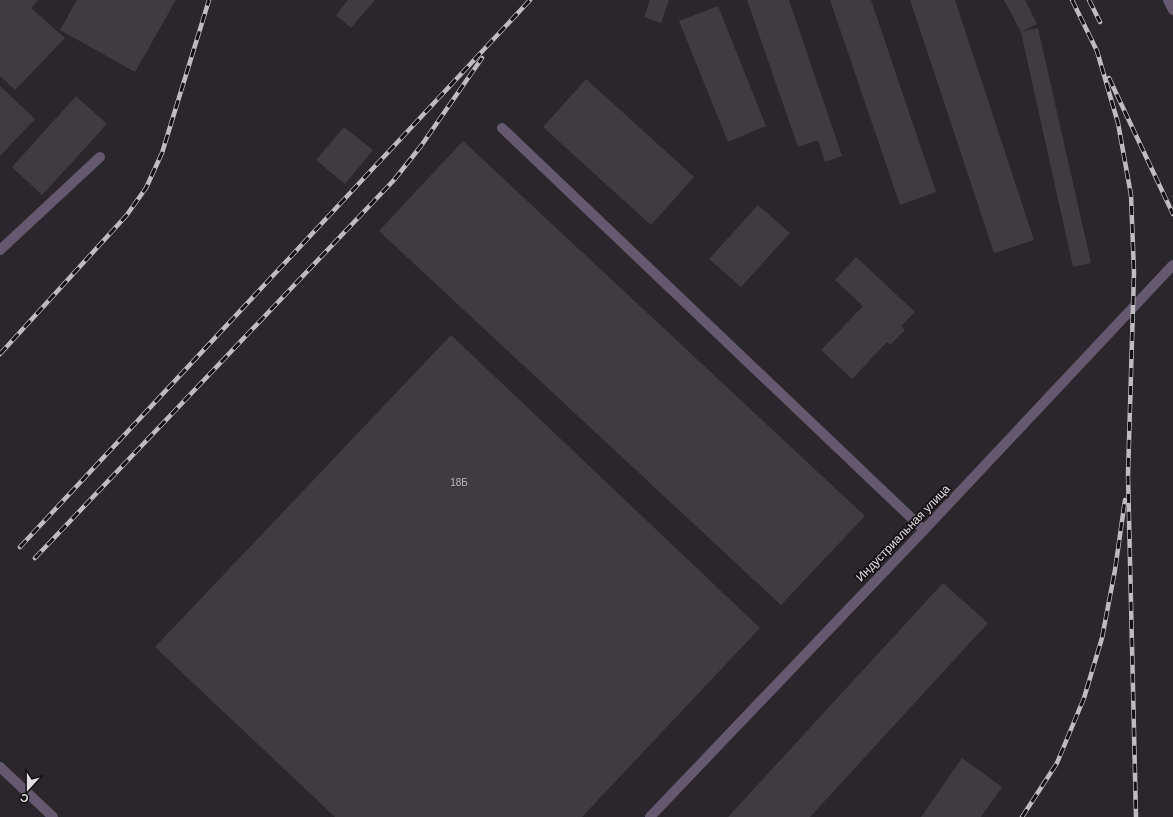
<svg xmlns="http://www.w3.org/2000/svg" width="1173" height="817" font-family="Arial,sans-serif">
  <rect width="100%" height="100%" fill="#2a272c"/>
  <g fill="#3f3b41">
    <polygon points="0,0 38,0 31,8 65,38 15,90 0,76"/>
    <polygon points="77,0 176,0 135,72 60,30"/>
    <polygon points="348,0 375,0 351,28 336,15"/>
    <polygon points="650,0 669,0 661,23 644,17"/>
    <polygon points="747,0 789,0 842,156 825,162 818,140 798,147"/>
    <polygon points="830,0 871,0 936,192 900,205"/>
    <polygon points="910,0 955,0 1034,240 994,253"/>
    <polygon points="1004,0 1025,0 1037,24 1021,32 1038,28 1091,263 1073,267 1021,32"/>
    <polygon points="718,6 766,126 728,142 679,21"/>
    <polygon points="586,79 694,177 651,225 543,127"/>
    <polygon points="0,86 35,119 0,156"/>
    <polygon points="76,96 107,124 42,195 12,167"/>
    <polygon points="344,127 373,150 345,184 316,160"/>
    <polygon points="463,141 865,516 781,605 379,231"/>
    <polygon points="758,205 790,233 741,287 709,259"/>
    <polygon points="856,257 915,312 901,326 905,330 890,345 887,342 852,379 821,350 863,306 835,280"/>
    <polygon points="451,335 760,628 582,817 335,817 155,647"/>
    <polygon points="943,583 988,623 810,817 728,817"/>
    <polygon points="962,758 1002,787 981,817 921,817"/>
  </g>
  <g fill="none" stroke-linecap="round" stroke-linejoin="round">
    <g stroke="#65596f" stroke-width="10">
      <polyline points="502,128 924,530"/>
      <polyline points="0,250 100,157"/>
      <polyline points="0,767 53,817"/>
    </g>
    <g stroke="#65596f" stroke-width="10">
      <polyline points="1168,0 1173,10"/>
      <polyline points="650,817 924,530 1173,265"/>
    </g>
    <defs>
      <g id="rail">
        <polyline points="1072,0 1097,51 1118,123 1131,195 1134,273 1128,475 1136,817"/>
        <polyline points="1089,0 1100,22"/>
        <polyline points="1109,78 1173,214"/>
        <polyline points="0,354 126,216 146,188 162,153 209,0"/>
        <polyline points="20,547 530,0"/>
        <polyline points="35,558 394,180 421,146 482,58"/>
        <polyline points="1022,817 1057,763 1084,698 1102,638 1115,570 1125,500"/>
      </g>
    </defs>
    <use href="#rail" stroke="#bfbcc1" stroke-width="4.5"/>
    <use href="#rail" stroke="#121013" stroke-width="3" stroke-dasharray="9" stroke-linecap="butt"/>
  </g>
  <g text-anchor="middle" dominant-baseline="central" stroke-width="3.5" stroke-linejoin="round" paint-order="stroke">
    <g font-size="10" fill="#b9b6ba">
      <text x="459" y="482">18Б</text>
    </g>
    <g font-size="12" fill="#e2dfe3" stroke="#121013">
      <text transform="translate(903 533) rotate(-46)">Индустриальная улица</text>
    </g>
  </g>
  <g transform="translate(28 789) rotate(201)" stroke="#121013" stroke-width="3" paint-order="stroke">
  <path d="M0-3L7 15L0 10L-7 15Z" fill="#e2dfe3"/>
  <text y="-6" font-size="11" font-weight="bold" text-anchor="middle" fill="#e2dfe3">С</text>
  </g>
</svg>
